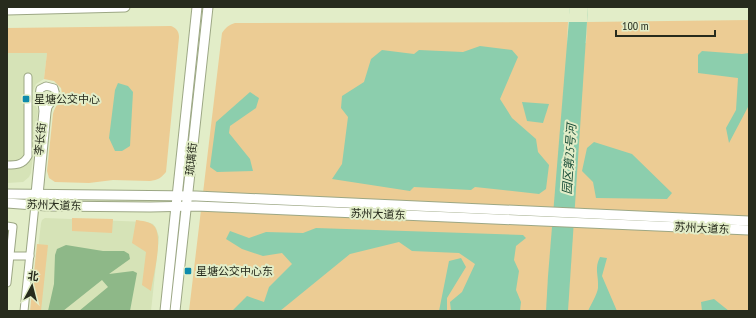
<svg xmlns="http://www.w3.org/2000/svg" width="756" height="318" font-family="'PT Sans Narrow','Noto Sans SC',sans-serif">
  <rect width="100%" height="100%" fill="#e2edc8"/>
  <g fill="#d6e3b7">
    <polygon points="7,53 47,53 44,79 36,84 32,93 33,98 38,111 31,173 29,177 23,182 7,183"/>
    <polygon points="45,218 147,222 153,224 156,228 159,237 151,311 31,311 41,223 42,220"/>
  </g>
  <g fill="#eccc94">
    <path d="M749 20V311H189L222 33C226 27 229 25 235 23L568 22 567 44 586 43 587 22Z"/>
    <path d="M171 26C176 28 179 31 179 37L166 172C161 178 158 180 150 181L113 180 89 183 55 182 49 178 47 171 53 114C56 102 64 101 61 88L54 81 44 79 47 53H7V28Z"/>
    <polygon points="72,218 113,219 112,233 72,231"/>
    <path d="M136 220C142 221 149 221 154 226 164 237 153 276 151 291L142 285 146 252 132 243Z"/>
    <polygon points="37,244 48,245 41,311 30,311"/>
  </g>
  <g fill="#8ccead">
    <polygon points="570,7 588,7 568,311 546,311 548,276"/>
    <polygon points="480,46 512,50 518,57 500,99 512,118 536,139 538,152 549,165 546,189 539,194 475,187 471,190 414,187 410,191 332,179 342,164 348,117 341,108 342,96 364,82 371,59 382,50 414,54 419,50 463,52"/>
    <polygon points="702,51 742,54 749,53 749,63 748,64 749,65 748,107 729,143 726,128 736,110 738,78 698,73 698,55"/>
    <polygon points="118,83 128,86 133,92 130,146 122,151 115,151 109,138 115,90"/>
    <polygon points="250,92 259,98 256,108 230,126 229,133 250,159 253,171 217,172 210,167 216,122"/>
    <polygon points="522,102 549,104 543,123 527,121"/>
    <polygon points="594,142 632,154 672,193 667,199 596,198 593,182 582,171 587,148"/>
    <polygon points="316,228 523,235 526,238 516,246 514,260 519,271 516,290 521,302 520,311 451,311 450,302 462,292 475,264 459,253 412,251 399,242 350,254 280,311 232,311 247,296 264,302 269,287 292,264 282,253 263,256 242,249 226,239 230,231 249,238 266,232 303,233"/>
    <path d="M600 257 607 258 602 276 617 311H588C591 304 597 295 598 288 599 275 594 269 600 257Z"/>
    <polygon points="461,258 466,267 447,298 447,311 439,311 449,261"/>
    <polygon points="714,299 729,311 702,311 701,302"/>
  </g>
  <polygon fill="#e2edc8" points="570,7 588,7 587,22 568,22"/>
  <polygon fill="#8eb888" points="66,245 103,251 124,251 129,254 130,259 109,274 133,271 137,273 130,311 79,311 108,287 102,280 63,311 48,311 54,284 55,255 57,249"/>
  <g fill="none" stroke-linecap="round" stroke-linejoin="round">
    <defs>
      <g id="minor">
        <path d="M7 165C16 165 23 165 28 156V77"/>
        <polyline points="35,194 43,111 42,103 39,96 40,89 46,86 54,88 56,95 48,107 47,112 39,195"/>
        <polyline points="7,226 13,227 7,283"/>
        <polyline points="7,256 30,256"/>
        <polyline points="24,311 35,205"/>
      </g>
      <g id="major">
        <polyline points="7,10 125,7"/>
        <polyline points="7,194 196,196 749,221"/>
        <polyline points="7,203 47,206 150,207 196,206 749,230"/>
        <polyline points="165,311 197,7"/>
        <polyline points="175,311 208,7"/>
      </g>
    </defs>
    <use href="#minor" stroke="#9ca784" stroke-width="9"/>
    <use href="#major" stroke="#9ca784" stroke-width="11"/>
    <use href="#minor" stroke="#fff" stroke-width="7"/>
    <use href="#major" stroke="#fff" stroke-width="9"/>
  </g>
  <g fill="#0d8bac" stroke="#e2edc8" stroke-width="1.5">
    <rect x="22" y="95" width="8" height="8" rx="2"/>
    <rect x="184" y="267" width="8" height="8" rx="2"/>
  </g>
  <g text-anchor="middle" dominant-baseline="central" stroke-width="4" stroke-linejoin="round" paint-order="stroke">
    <g font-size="11" fill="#272b1d" stroke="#e2edc8" text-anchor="start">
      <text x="34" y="99">星塘公交中心</text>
      <text x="196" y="271">星塘公交中心东</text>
    </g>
    <g font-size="11" fill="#272b1d" stroke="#e2edc8">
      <text transform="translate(40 139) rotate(-84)">李长街</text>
      <text transform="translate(191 159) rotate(-84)">琉璃街</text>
      <text transform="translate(54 205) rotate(2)">苏州大道东</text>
      <text transform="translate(378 214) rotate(2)">苏州大道东</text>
      <text transform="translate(702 228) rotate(3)">苏州大道东</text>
    </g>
    <g font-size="12" font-style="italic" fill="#1a4e38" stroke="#e2edc8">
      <text transform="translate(569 159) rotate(-86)">园区第25号河</text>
    </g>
  </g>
  <rect width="756" height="318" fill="none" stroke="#272b1d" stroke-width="16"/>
  <g transform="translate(32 286) rotate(7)" stroke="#e2edc8" stroke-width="3" paint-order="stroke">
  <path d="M0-3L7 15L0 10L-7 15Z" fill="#272b1d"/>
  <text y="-6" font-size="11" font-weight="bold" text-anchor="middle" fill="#272b1d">北</text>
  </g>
  <path d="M616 30v6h99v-6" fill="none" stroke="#272b1d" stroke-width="2"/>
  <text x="622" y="30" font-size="12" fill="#272b1d" stroke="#e2edc8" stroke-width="3" paint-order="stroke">100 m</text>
</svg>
